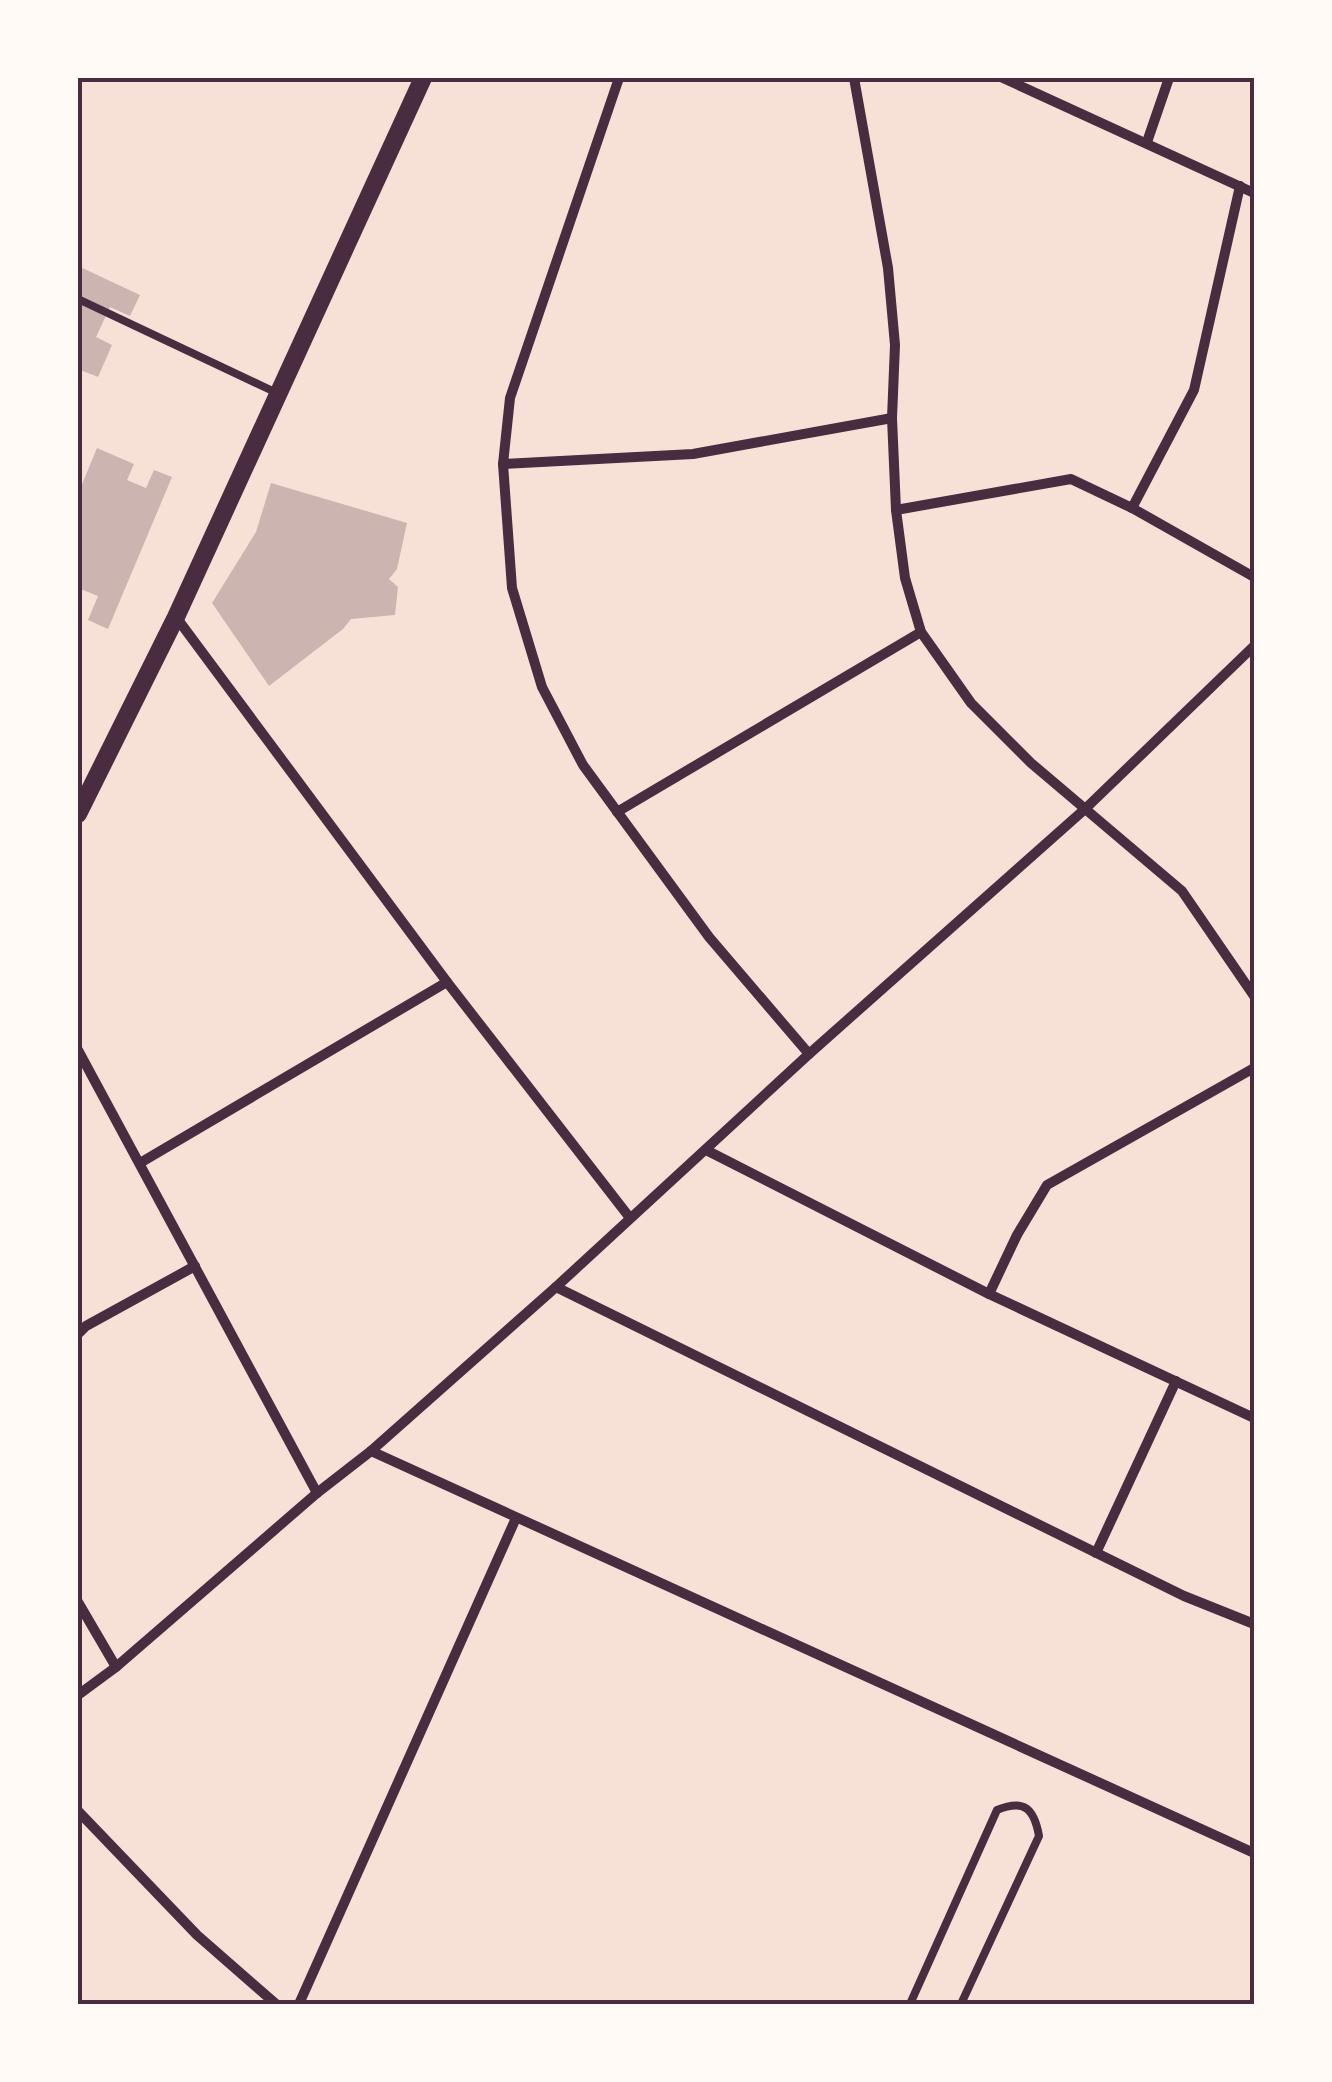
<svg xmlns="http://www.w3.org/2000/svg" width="1332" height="2082" font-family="'Work Sans',sans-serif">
  <rect width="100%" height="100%" fill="#f7e1d7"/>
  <g fill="#ccb4b1">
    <polygon points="78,266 140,295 130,316 110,307 96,337 112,345 98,377 78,369"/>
    <polygon points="97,448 134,464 127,480 146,488 154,470 172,477 108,629 88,620 98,596 78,588 78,494"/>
    <polygon points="271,483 407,523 397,569 389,579 398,587 395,615 351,619 343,629 269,686 212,603 256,532"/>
  </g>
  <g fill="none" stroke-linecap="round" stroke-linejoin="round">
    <g stroke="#4a2c40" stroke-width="8">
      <polyline points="78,299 277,393"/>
      <path d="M910 2004 997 1810C1024 1799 1034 1808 1039 1836L961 2004"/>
    </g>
    <g stroke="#4a2c40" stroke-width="10">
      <polyline points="619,78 510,398 503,464 512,588 542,687 583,765 709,937 809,1054"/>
      <polyline points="854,78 888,268 895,345 892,418 896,510 905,578 921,632 971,703 1031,763 1182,891 1254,996"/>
      <polyline points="1003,78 1254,193"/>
      <polyline points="1147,142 1169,78"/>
      <polyline points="503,464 693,454 892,418"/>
      <polyline points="1132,508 1194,390 1240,186"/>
      <polyline points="896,510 1071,479 1132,508 1254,577"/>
      <polyline points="176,617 447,982 630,1218"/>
      <polyline points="617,812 921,632"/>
      <polyline points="78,1050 317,1493"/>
      <polyline points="706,1150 989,1294 1254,1418"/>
      <polyline points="140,1163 447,982"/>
      <polyline points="556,1287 1184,1596 1254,1624"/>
      <polyline points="989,1294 1017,1235 1047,1185 1254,1068"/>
      <polyline points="78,1334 86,1326 195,1266"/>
      <polyline points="371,1451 1254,1853"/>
      <polyline points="1096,1553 1176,1381"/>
      <polyline points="78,1602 116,1667"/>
      <polyline points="78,1695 116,1667 317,1493 371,1451 556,1287 809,1054 1085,809 1254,646"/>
      <polyline points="78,1811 197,1935 276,2004"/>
      <polyline points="299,2004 516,1518"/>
    </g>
    <polyline stroke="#4a2c40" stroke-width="18" points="78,814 176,617 423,78"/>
  </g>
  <rect width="1332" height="2082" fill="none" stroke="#fffaf5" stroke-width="160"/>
  <rect x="80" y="80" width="1172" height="1922" fill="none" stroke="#4a2c40" stroke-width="4"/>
</svg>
